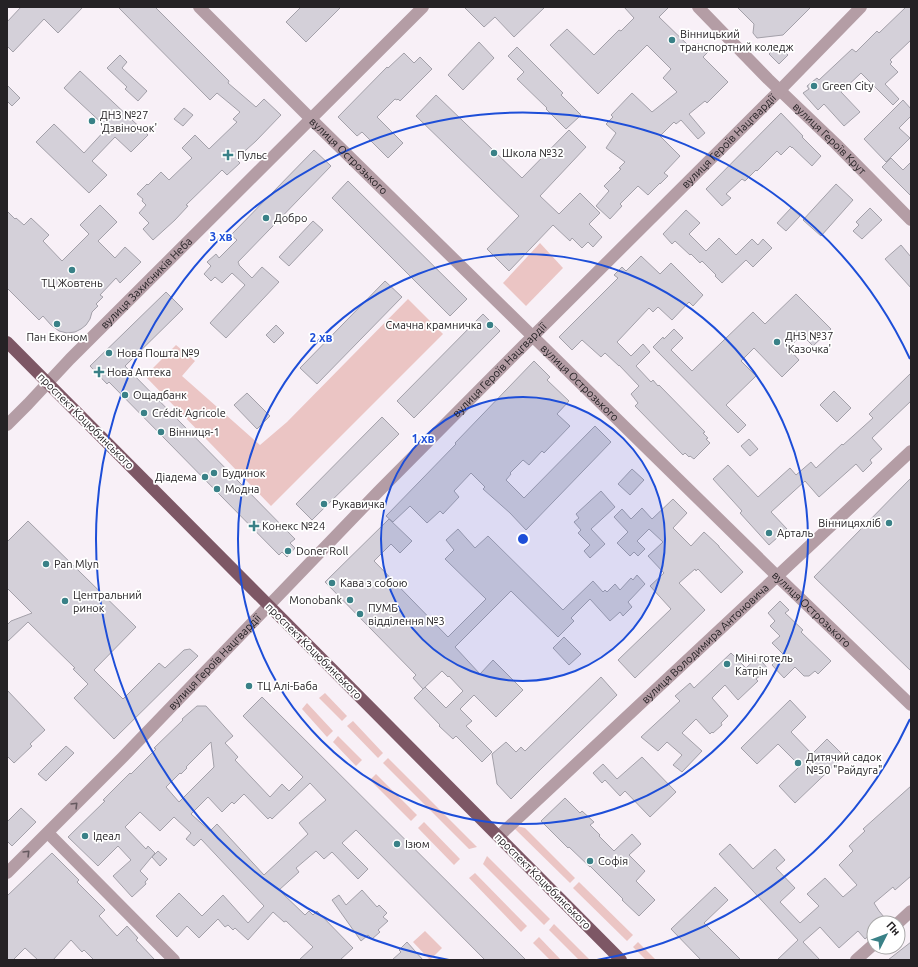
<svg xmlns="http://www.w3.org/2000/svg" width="918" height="967" font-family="Ubuntu,sans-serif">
  <rect width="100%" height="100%" fill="#f8f0f7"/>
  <g fill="#ebc5c4">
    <polygon points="540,243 563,268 526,306 503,283"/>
    <polygon points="408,299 443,334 271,506 145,376 176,345 195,361 182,376 260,445 287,422"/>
    <polygon points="325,693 347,716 342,721 319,698"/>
    <polygon points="307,703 333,731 327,737 302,709"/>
    <polygon points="353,721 383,753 378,758 347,726"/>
    <polygon points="338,736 362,760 356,766 333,742"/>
    <polygon points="388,758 477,847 469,849 383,763"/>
    <polygon points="376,774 417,815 411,821 370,780"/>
    <polygon points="424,822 460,859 454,865 418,828"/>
    <polygon points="517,826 525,828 575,878 570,883 514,828"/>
    <polygon points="487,856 550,919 544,925 483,864"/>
    <polygon points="475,873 527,926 521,932 469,878"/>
    <polygon points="579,882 633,935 627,941 573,888"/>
    <polygon points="554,924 590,960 579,960 549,930"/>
    <polygon points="425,931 442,948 430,960 413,942"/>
    <polygon points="539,937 561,960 550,960 533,943"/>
    <polygon points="638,942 656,960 646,960 633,947"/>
  </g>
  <g fill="#d4d0d9" stroke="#a3a0a9" fill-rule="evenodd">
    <polygon points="21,7 83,7 58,33 44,19 13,52 7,46 7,22"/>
    <polygon points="118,7 155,7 229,81 228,83 256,107 264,99 281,115 256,141 236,159 240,163 227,175 222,170 186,205 188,206 175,220 153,240 143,229 149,223 139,213 146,205 142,201 143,199 137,194 147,184 148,185 161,172 169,180 192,158 182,148 195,135 209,149 237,122 233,119 240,112 217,93 210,100"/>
    <polygon points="301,7 341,7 306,42 286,22"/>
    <polygon points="464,7 545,7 514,37 495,17 484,27"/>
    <polygon points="624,7 669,7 659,17 692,49 698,43 708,52 703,57 728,82 707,103 705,101 689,114 705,133 698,139 681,120 676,124 674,122 660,136 680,156 664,173 668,176 660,184 660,183 648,195 638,186 620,204 622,206 610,219 596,206 609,191 604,186 621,169 619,168 625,162 606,148 616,133 606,124 613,117 611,115 632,93 652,112 677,92 663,78 671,69 647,45 598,94 550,45 567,29 594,55 619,30 621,31 634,18"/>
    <polygon points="737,7 811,7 783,35 757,38 753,33 754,24"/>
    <polygon points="906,7 911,7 911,40 890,60 892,62 890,64 898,72 885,84 899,99 893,105 861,73 841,92 860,112 844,126 824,104 818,110 803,93 809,89 807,86 817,78 819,80 852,49 856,52 877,31 879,33"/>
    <polygon points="479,42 494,58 463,90 448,75"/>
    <polygon points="778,45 788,55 779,64 769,54"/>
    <polygon points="517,47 563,93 561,95 581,115 566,129 546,109 547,108 517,79 524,72 508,56"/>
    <polygon points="404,53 414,63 420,57 432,69 400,101 398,99 397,100 395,99 377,117 403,143 388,158 362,132 357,136 338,117 387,67 388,68"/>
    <polygon points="120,55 127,62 122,68 147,91 138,101 125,89 127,87 107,68"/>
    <polygon points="80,71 148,135 131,152 115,137 92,161 107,175 89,193 36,142 54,124 84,153 107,128 64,88"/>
    <polygon points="7,85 20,98 12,106 7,101"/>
    <polygon points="436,95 522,178 569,130 586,147 540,196 559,214 580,193 600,213 589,224 602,237 593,247 588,242 582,248 572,238 570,241 553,225 509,271 487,249 519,216 416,116"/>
    <polygon points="903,100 911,109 911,116 899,128 910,138 886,162 864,139"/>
    <polygon points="184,108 193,115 183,126 174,119"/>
    <polygon points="781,113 803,136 802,137 821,156 812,166 792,147 792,148 790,146 781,155 777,151 757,171 756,170 745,181 742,179 726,194 731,198 722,206 706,189"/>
    <polygon points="314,150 331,166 238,262 239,264 239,265 252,278 262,267 279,282 226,338 210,323 245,285 232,273 222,283 215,277 211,281 204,274 211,266 207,262 216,254 219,258 237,240 231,235"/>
    <polygon points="891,158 903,170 911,162 911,196 882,167"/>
    <polygon points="348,181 467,299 450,316 332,198"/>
    <polygon points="836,184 853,200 821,236 803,220"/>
    <polygon points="100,205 117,222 98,241 115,258 125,247 141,262 120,283 116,278 100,295 103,297 96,304 98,306 92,312 90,319 86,325 81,329 75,332 67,333 59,331 51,325 43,316 39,320 7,288 7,211 15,219 16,218 24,225 31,218 49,235 43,241 62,261 89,234 80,225"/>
    <polygon points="791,208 800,216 786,231 777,223"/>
    <polygon points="870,208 882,220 862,239 853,231 859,225 856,222"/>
    <polygon points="686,210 700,223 689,234 706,251 719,238 736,255 752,239 758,245 763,239 772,248 753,267 746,260 722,283 715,276 716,275 702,261 700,263 691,254 690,255 675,241 672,244 663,234"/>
    <polygon points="313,221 323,230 289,266 279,257"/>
    <polygon points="901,245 911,257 911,288 885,259"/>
    <polygon points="641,256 660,274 671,263 703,295 693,306 689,302 672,320 658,307 653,312 649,308 617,342 631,356 643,344 650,352 636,366 651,382 653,380 658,386 659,385 705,432 703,433 708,438 706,439 710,443 694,459 690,456 689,457 685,453 683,455 635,406 638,403 631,394 639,386 619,365 619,366 605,353 601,357 582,340 572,350 559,337 618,278 614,275 622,267 626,271"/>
    <polygon points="385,281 402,297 317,384 300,368"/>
    <polygon points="166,292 183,309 125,366 295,539 290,543 295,548 287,557 282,552 279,555 109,382 107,384 90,366"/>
    <polygon points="796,294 831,329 813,346 802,335 788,348 799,360 782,377 754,348 741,361 756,376 726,405 746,425 738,433 653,347 663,337 664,339 674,329 683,338 671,350 692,371 753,312 765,324"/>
    <polygon points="483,314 500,331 414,418 397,401"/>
    <polygon points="276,325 284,333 274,343 266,335"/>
    <polygon points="534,361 550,377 547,380 569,401 557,414 570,426 544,453 542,451 529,465 523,460 510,473 511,474 506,480 524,498 595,426 611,442 526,530 510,513 483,489 485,487 471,473 454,491 459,497 443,514 440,511 427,523 410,506 393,522 386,516 456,444 455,443"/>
    <polygon points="911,373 911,401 872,438 882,449 870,460 872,463 863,472 856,464 819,497 805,481 771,512 787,529 769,545 740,513 742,511 713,479 728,465 758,497 790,468 796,475 811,462 816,468 842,444 843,445 873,418 869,414"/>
    <polygon points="834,391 851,408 837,422 820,405"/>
    <polygon points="247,393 270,416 257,429 234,405"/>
    <polygon points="382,417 399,434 312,520 296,504"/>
    <polygon points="749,439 758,449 750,456 741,446"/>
    <polygon points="632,469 644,480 630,495 618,484"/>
    <polygon points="911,478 911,671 814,577"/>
    <polygon points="601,491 615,507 591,529 605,544 590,558 584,551 590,545 578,533 581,530 574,522 579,518 576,514"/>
    <polygon points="673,499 687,513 673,528 691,546 704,532 719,546 719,547 743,572 721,593 698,569 696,571 695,569 679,583 705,610 635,678 618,660 671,609 650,586 664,573 648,556 663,542 649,529 637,541 645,549 638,556 634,552 630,556 617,543 628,532 614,517 622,509 631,519 642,508 652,519"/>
    <polygon points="389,519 412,541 400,553 391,544 374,561 448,637 486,599 445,559 454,550 446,540 458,529 475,548 488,536 563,610 593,581 603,592 605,590 607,592 615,584 620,590 631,578 633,580 637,575 645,584 628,602 632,607 623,616 620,612 610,621 590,599 571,618 574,621 558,637 511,591 455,647 480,674 493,660 523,690 496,717 474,695 460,709 472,721 466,726 492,752 482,762 456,736 453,739 439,726 440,725 414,698 425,687 446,708 463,691 449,676 448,677 442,671 423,689 413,678 416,675 325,582"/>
    <polygon points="28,521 136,627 94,670 123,699 159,663 165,668 184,650 190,649 198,656 114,739 74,698 88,684 73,669 75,668 28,622 7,642 7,625 11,621 32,613 7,588 7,542"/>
    <polygon points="780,601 789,610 785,613 803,630 801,632 831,661 818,674 815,671 809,676 804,676 795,667 784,678 772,665 783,654 772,643 780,636 770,626 775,621 768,613"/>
    <polygon points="564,637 581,654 569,665 553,648"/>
    <polygon points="731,653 746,668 758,657 768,669 756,679 758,681 738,700 725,685 712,698 728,716 721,723 722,725 713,733 712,732 710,734 696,719 682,733 702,751 682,772 673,765 682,755 667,742 658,751 641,737 680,701 675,696 690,683 694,688"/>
    <polygon points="601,677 617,695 542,768 511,799 497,784 492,754 506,742 516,752 521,747 525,751"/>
    <polygon points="7,690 45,730 30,744 32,746 14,763 7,756"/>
    <path d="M262 697 526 960H485L356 830 342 843 368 869 358 879 332 852 324 859 316 851 296 868 299 872 279 890 305 915 309 911 313 915 317 911 353 948 340 960H299L313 947 286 921 284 922 273 912 248 940 235 928 233 930 228 925 225 927 218 919 199 938 187 926 177 937 156 916 179 893 202 916 223 895 248 923 264 906 201 839 194 846 186 839 191 833 174 817 160 831 140 812 125 827 146 849 148 846 155 853 140 871 148 879 145 882 146 884 132 897 113 876 131 860 118 846 98 866 68 837 105 801 103 800 130 773 131 774 156 749 154 748 183 720 182 719 197 706H206L233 736 225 743 238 757 235 760 270 797 282 784 289 791 303 777 243 716ZM211 742 214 767 179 802 166 787 180 773 181 774 187 768 186 767ZM310 783 326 800 299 823 308 834 264 875 217 824 210 831 191 814 208 797 222 812 232 802 234 804 244 794 268 819 270 817 272 819Z"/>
    <polygon points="790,700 806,717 791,732 812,754 827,739 844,756 795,803 779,786 800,766 778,744 757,764 741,748"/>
    <polygon points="66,746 74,753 46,781 38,774"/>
    <polygon points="642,757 676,792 650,817 625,791 620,796 605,780 602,783 593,773 603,764 617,779"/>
    <polygon points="911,786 911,876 895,890 893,887 874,903 879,911 884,917 878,923 874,923 874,931 865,939 858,931 839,948 820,927 803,942 820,960 777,960 798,940 719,854 730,844 753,869 775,849 785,860 776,868 795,888 780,902 800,923 819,906 807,894 825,878 843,897 857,885 839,865 853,851 849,846 865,831 863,829"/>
    <polygon points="565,798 580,813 582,811 594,822 590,825 600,835 599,836 614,851 632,834 641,844 629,855 645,871 636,881 655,900 639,916 622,900 623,899 590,866 590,867 569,847 568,848 541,821"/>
    <polygon points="21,808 36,822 12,846 7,841 7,822"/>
    <polygon points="158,851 167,859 160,866 152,857"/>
    <polygon points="52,853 79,880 77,882 105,910 99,916 117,936 127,926 138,938 136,940 155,960 94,960 84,950 82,952 71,940 53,960 38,960 25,948 13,960 7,960 7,896"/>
    <polygon points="715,887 728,900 704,923 741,960 701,960 671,929"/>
    <polygon points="362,890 377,907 379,905 387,913 383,917 388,921 378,930 380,932 372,939 368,935 361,941 332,900 339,895 346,905"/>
    <polygon points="407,942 423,960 392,960 401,952 399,950"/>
    <polygon points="911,942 911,960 888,960"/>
  </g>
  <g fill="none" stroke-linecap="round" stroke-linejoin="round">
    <g stroke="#b49da5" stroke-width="12">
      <path id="s1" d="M199 7 311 119 777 576 911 705"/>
      <path id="s2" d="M698 7 768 79 836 144 911 220"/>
      <path id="s3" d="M7 425 28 404 70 359 423 7"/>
      <polyline points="48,833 174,960"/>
      <path id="s4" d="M499 836 911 451"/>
      <path id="s5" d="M7 873 123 757 378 492 522 347 780 90 861 7"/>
      <polyline points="898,923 911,911"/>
      <polyline points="856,960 874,944"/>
    </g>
    <polyline stroke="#7d5765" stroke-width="12" points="7,342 621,960"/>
  </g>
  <defs><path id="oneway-chevron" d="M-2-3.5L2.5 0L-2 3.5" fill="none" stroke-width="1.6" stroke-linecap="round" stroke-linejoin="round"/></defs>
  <g stroke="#65595f">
    <use href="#oneway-chevron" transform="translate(75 805) rotate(-45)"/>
    <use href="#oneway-chevron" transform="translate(27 853) rotate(-45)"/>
  </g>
  <circle cx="523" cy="539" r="142" fill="#1d4ed8" fill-opacity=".12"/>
  <g fill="none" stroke="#1d4ed8" stroke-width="2">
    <circle cx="523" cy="539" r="142"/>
    <circle cx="523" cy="539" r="285"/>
    <path d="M910 719A427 427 0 0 1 597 960M449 960A427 427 0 1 1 910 359"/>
  </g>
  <g fill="#398187" stroke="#fff" stroke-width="1.5">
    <circle cx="672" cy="40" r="4"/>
    <circle cx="814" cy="86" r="4"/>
    <circle cx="92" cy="121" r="4"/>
    <circle cx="494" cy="153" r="4"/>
    <path d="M226 149h4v4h4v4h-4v4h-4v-4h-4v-4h4z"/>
    <circle cx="266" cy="218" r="4"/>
    <circle cx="72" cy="270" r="4"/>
    <circle cx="57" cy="324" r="4"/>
    <circle cx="490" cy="325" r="4"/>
    <circle cx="777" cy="342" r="4"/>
    <circle cx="109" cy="353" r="4"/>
    <path d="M97 366h4v4h4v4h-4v4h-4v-4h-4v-4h4z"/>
    <circle cx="125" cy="395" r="4"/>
    <circle cx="144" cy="413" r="4"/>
    <circle cx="161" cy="432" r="4"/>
    <circle cx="214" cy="473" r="4"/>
    <circle cx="205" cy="477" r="4"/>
    <circle cx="217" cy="489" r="4"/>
    <circle cx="324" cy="504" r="4"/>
    <circle cx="889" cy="523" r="4"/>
    <path d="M252 520h4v4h4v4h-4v4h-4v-4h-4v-4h4z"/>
    <circle cx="769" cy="533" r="4"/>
    <circle cx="288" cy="551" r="4"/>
    <circle cx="46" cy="564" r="4"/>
    <circle cx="332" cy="583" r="4"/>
    <circle cx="350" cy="600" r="4"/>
    <circle cx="65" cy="601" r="4"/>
    <circle cx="360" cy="614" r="4"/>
    <circle cx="727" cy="664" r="4"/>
    <circle cx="249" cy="686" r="4"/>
    <circle cx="798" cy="763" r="4"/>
    <circle cx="85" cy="836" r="4"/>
    <circle cx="397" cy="844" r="4"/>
    <circle cx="590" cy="861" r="4"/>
  </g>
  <g text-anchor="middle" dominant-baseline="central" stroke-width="3.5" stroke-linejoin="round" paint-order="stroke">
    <g font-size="11" fill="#252225" stroke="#fff" text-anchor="start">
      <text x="680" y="34">Вінницький<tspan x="680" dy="13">транспортний коледж</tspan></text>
      <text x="822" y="86">Green City</text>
      <text x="100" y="115">ДНЗ №27<tspan x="100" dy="13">'Дзвіночок'</tspan></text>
      <text x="502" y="153">Школа №32</text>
      <text x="237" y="155">Пульс</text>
      <text x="274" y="218">Добро</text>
      <text x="72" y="283" text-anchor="middle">ТЦ Жовтень</text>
      <text x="482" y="325" text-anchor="end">Смачна крамничка</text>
      <text x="785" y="336">ДНЗ №37<tspan x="785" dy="13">'Казочка'</tspan></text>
      <text x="57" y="337" text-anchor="middle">Пан Економ</text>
      <text x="117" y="353">Нова Пошта №9</text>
      <text x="107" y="372">Нова Аптека</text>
      <text x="133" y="395">Ощадбанк</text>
      <text x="152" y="413">Crédit Agricole</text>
      <text x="169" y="432">Вінниця-1</text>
      <text x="222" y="473">Будинок</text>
      <text x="197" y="477" text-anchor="end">Діадема</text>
      <text x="225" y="489">Модна</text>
      <text x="332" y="504">Рукавичка</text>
      <text x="881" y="523" text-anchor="end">Вінницяхліб</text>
      <text x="262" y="526">Конекс №24</text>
      <text x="777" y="533">Арталь</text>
      <text x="296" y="551">Doner Roll</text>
      <text x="54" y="564">Pan Mlyn</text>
      <text x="340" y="583">Кава з собою</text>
      <text x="73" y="595">Центральний<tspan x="73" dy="13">ринок</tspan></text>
      <text x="342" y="600" text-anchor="end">Monobank</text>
      <text x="368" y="608">ПУМБ<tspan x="368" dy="13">відділення №3</tspan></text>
      <text x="735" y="658">Міні готель<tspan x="735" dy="13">Катрін</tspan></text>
      <text x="257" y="686">ТЦ Алі-Баба</text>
      <text x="806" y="757">Дитячий садок<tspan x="806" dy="13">№50 "Райдуга"</tspan></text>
      <text x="93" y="836">Ідеал</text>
      <text x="405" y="844">Ізюм</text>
      <text x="598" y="861">Софія</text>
    </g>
    <g font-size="11" fill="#252225" stroke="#fff">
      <text stroke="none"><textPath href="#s2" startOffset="186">вулиця Героїв Крут</textPath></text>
      <text stroke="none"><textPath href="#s5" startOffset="1028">вулиця Героїв Нацгвардії</textPath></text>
      <text stroke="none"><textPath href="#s1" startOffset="211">вулиця Острозького</textPath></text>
      <text stroke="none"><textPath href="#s3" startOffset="199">вулиця Захисників Неба</textPath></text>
      <text stroke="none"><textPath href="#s5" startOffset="704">вулиця Героїв Нацгвардії</textPath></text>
      <text stroke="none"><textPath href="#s1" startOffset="535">вулиця Острозького</textPath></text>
      <text transform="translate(86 421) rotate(45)">проспект Коцюбинського</text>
      <text stroke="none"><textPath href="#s1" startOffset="859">вулиця Острозького</textPath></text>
      <text stroke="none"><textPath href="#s4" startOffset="282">вулиця Володимира Антоновича</textPath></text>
      <text transform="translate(314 651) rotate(45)">проспект Коцюбинського</text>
      <text stroke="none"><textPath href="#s5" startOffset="296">вулиця Героїв Нацгвардії</textPath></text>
      <text transform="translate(543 881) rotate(45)">проспект Коцюбинського</text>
    </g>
  </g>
  <circle cx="523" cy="539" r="6" fill="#1d4ed8" stroke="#fff" stroke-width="2"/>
  <g font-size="12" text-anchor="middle" font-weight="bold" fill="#1d4ed8" stroke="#fff" stroke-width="3.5" stroke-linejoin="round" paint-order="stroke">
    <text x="221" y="241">3 хв</text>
    <text x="321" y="342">2 хв</text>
    <text x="423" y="443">1 хв</text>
  </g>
  <rect width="918" height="967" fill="none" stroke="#252225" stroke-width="16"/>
  <g transform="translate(886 935) rotate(48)"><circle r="19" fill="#ffffff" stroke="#a8a7a8"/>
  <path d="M0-3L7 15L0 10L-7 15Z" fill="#398187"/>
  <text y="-6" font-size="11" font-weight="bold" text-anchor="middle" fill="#252225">Пн</text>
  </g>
</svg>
